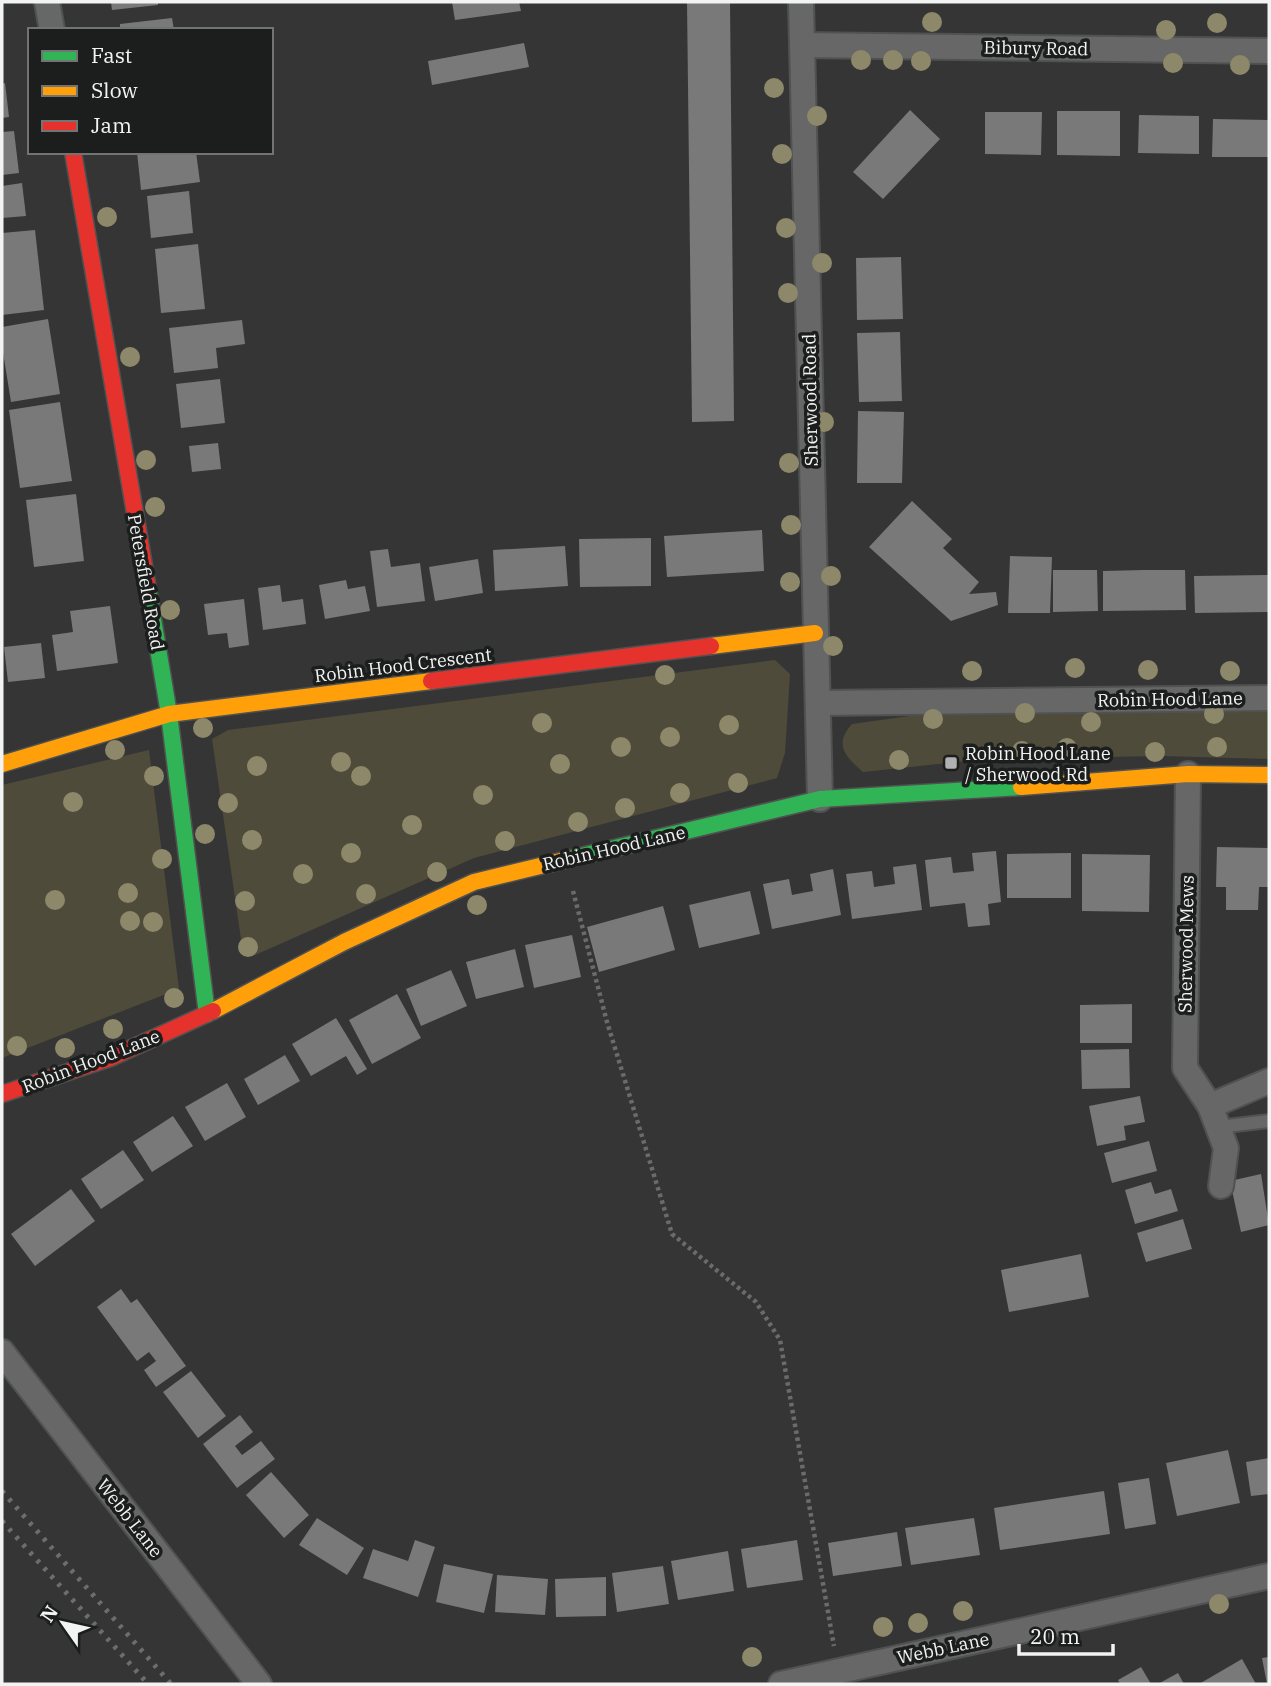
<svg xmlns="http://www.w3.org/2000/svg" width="1271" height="1686" font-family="'IBM Plex Serif',serif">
  <rect width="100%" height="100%" fill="#353535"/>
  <g fill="#4f4b3a">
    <polygon points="775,660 790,674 785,753 777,778 474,858 253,956 243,953 212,739 228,730"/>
    <path d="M1269 708V759L1163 756 985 759 863 772C846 757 833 745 852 724L960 709Z"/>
    <polygon points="149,750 179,989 2,1058 2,785"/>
  </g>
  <g fill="#787978">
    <polygon points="111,2 158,2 158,5 112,10"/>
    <polygon points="452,2 519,2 521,11 455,20"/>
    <polygon points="687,2 730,2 734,421 692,422"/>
    <polygon points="172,18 174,30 120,30 120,24"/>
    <polygon points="524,43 529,67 432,85 428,61"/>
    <polygon points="5,83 9,117 2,118 2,84"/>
    <polygon points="910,110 940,139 883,199 853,172"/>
    <polygon points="1057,111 1120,111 1120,156 1057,155"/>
    <polygon points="985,112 1042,112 1041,155 985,154"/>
    <polygon points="1139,115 1199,116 1199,154 1138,153"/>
    <polygon points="1213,119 1269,120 1269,157 1212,157"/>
    <polygon points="14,131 19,173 2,175 2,132"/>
    <polygon points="137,152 196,152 200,182 141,190"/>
    <polygon points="22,183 26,216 2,218 2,186"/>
    <polygon points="189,191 193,233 151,238 147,196"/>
    <polygon points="35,230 44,310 2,315 2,233"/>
    <polygon points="198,244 205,309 161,313 155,249"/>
    <polygon points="901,257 903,319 857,320 856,258"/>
    <polygon points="48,319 60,394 11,402 2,346 2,327"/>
    <polygon points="242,320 245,344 216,348 218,368 174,373 169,328"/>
    <polygon points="900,332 902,401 859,402 857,333"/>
    <polygon points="220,379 225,423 181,428 176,384"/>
    <polygon points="60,402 72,481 20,488 9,410"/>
    <polygon points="858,411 904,412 902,483 857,483"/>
    <polygon points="218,443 221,469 192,472 189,446"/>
    <polygon points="76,494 84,561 34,567 26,500"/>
    <polygon points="912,501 952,539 943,548 979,582 969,594 996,592 998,605 951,621 869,547"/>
    <polygon points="762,530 764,571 667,577 664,536"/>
    <polygon points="651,538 651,586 580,587 579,539"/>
    <polygon points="565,546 568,586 495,591 493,550"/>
    <polygon points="388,549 391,567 420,563 425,601 377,607 370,551"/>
    <polygon points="1010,556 1052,557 1050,613 1008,613"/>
    <polygon points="478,559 483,593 435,601 429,567"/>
    <polygon points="1053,570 1097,570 1098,611 1053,612"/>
    <polygon points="1144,570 1185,570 1186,610 1103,611 1103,571"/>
    <polygon points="1268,575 1268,612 1195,613 1194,576"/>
    <polygon points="346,580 348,589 365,586 370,611 325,619 319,585"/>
    <polygon points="280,585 282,602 303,599 306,624 263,630 258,588"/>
    <polygon points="244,599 249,645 229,648 227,633 208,635 204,604"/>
    <polygon points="110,606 118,663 57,671 52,635 73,632 70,611"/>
    <polygon points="41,643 45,678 8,682 4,647"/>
    <polygon points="1217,847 1269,848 1269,887 1259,887 1258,910 1226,910 1226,887 1216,887"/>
    <polygon points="996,851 1001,902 988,904 990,925 968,927 965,903 930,907 925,860 951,857 953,873 974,871 972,853"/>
    <polygon points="1071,853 1071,898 1007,898 1007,854"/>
    <polygon points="1082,854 1150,855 1149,912 1082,911"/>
    <polygon points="916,864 922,910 852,919 846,874 872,871 874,887 895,884 893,867"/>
    <polygon points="833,869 841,915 772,929 763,884 789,879 792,895 802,893 813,891 810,874"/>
    <polygon points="750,891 760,934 699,948 689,905"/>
    <polygon points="663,906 675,950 599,972 587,927"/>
    <polygon points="572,935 581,977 534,988 525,945"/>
    <polygon points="515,949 524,987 476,999 466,962"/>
    <polygon points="451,970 467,1006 421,1026 406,989"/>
    <polygon points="397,994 421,1038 372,1064 349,1020"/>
    <polygon points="1132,1004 1132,1043 1080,1043 1080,1005"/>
    <polygon points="336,1018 367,1069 357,1075 346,1056 311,1076 292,1044"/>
    <polygon points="1129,1049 1130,1088 1082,1089 1081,1050"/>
    <polygon points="285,1055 300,1081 258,1105 244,1079"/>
    <polygon points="227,1083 246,1117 205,1141 185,1107"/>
    <polygon points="1140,1096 1145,1122 1124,1126 1126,1140 1097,1146 1089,1106"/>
    <polygon points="173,1116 193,1146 152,1172 133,1142"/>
    <polygon points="1149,1141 1157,1171 1112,1183 1104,1153"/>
    <polygon points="123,1150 144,1180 101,1209 81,1179"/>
    <polygon points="1261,1174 1269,1225 1241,1232 1230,1181"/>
    <polygon points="1151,1182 1155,1194 1171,1189 1178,1211 1135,1224 1125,1190"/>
    <polygon points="71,1189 95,1221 35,1266 11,1234"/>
    <polygon points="1183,1219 1192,1249 1146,1262 1137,1233"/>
    <polygon points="1081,1254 1089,1297 1009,1312 1001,1270"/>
    <polygon points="121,1289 131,1303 137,1299 186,1366 156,1387 144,1370 156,1361 149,1352 137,1361 97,1307"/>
    <polygon points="191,1371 226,1416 198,1438 163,1392"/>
    <polygon points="240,1415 253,1432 235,1446 242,1455 261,1441 275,1459 237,1488 203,1444"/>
    <polygon points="1228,1450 1240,1503 1177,1516 1166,1463"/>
    <polygon points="1269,1458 1269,1494 1251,1496 1246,1462"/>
    <polygon points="271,1472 309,1515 284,1538 246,1495"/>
    <polygon points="1149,1478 1156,1524 1125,1529 1118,1483"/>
    <polygon points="1104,1491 1110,1534 1000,1550 994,1508"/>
    <polygon points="317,1518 364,1548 347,1575 299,1545"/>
    <polygon points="974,1518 980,1555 911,1565 905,1528"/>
    <polygon points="897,1532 902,1566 833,1576 828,1543"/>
    <polygon points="415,1540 435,1547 418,1597 363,1578 373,1549 408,1561"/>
    <polygon points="797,1540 803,1580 747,1588 741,1549"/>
    <polygon points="728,1551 734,1591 678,1600 671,1561"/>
    <polygon points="444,1564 493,1574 484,1613 436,1602"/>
    <polygon points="663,1566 669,1604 617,1612 612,1573"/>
    <polygon points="497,1575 548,1579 545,1615 495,1612"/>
    <polygon points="606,1577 606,1616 556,1617 555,1579"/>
    <polygon points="1269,1657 1269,1684 1267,1684 1262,1658"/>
    <polygon points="1242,1659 1256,1684 1199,1684"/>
    <polygon points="1141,1667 1151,1684 1120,1684 1118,1680"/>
    <polygon points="1178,1673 1184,1684 1158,1684"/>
  </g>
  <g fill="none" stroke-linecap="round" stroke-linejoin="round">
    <defs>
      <polyline id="lane" points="1218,1127 1269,1121"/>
      <g id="street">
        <polyline points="47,2 52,30"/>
        <polyline points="801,2 820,799"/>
        <polyline points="802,45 1269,51"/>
        <polyline points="818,703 1269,698"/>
        <polyline points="1188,774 1185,1068 1210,1106 1226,1148 1221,1186"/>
        <polyline points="1210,1106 1269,1081"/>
        <polyline points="2,1352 259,1684"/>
        <polyline points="781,1684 1269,1576"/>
      </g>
      <g id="fast">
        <polyline points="148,589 169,714 207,1014"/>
        <polyline points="569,859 820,799 1021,787"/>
      </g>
      <g id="slow">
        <polyline points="711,646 815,633"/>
        <polyline points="2,764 169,714 431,681"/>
        <polyline points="1021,787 1188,774 1269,775"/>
        <polyline points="213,1011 344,942 474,882 569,859"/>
      </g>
      <g id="jam">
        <polyline points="73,152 148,589"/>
        <polyline points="431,681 711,646"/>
        <polyline points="2,1094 110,1058 213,1011"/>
      </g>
    </defs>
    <use href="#lane" stroke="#505151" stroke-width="16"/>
    <use href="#street" stroke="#505151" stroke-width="28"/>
    <use href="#fast" stroke="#505151" stroke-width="19"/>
    <use href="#slow" stroke="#505151" stroke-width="19"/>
    <use href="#jam" stroke="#505151" stroke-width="19"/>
    <polyline stroke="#6b6b6b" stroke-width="4.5" stroke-dasharray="3.5 3.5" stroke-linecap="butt" points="573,891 607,1022 672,1234 756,1302 780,1340 834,1646"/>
    <use href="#lane" stroke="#676767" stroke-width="12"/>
    <use href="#street" stroke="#676767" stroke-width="24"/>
    <use href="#fast" stroke="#30b455" stroke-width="16"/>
    <use href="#slow" stroke="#ff9f0a" stroke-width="16"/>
    <use href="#jam" stroke="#e5322d" stroke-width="16"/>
    <g stroke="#6d6d6d" stroke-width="5" stroke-dasharray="3.5 7" stroke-linecap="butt">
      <polyline points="2,1491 171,1684"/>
      <polyline points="2,1521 148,1684"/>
    </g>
  </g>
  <g fill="#8e886a">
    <circle cx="932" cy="22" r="10"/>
    <circle cx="1217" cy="23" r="10"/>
    <circle cx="1166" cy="30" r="10"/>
    <circle cx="861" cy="60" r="10"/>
    <circle cx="893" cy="60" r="10"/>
    <circle cx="921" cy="61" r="10"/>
    <circle cx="1173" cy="63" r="10"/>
    <circle cx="1240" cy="65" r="10"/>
    <circle cx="774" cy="88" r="10"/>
    <circle cx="817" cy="116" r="10"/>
    <circle cx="782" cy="154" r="10"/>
    <circle cx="107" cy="217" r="10"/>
    <circle cx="786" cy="228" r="10"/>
    <circle cx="822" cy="263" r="10"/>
    <circle cx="788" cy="293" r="10"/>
    <circle cx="130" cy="357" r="10"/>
    <circle cx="824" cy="422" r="10"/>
    <circle cx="146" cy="460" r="10"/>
    <circle cx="789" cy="463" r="10"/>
    <circle cx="155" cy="507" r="10"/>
    <circle cx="791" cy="525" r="10"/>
    <circle cx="831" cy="576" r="10"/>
    <circle cx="790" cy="582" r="10"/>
    <circle cx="170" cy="610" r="10"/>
    <circle cx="833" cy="646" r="10"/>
    <circle cx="1075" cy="668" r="10"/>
    <circle cx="1148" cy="670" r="10"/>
    <circle cx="972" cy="671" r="10"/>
    <circle cx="1230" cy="671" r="10"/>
    <circle cx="665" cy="675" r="10"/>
    <circle cx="1025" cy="713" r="10"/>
    <circle cx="1214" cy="714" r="10"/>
    <circle cx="933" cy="719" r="10"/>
    <circle cx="1091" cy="722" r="10"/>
    <circle cx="542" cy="723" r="10"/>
    <circle cx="729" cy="725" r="10"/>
    <circle cx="203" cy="728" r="10"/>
    <circle cx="670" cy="737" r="10"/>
    <circle cx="621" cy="747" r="10"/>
    <circle cx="1217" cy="747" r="10"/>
    <circle cx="1067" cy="748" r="10"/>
    <circle cx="115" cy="750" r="10"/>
    <circle cx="1022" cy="751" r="10"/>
    <circle cx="1155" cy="752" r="10"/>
    <circle cx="899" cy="760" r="10"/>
    <circle cx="341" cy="762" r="10"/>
    <circle cx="560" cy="764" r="10"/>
    <circle cx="257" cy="766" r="10"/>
    <circle cx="154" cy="776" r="10"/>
    <circle cx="361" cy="776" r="10"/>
    <circle cx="738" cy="783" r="10"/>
    <circle cx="680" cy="793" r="10"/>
    <circle cx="483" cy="795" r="10"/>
    <circle cx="73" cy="802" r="10"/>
    <circle cx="228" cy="803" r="10"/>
    <circle cx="625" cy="808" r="10"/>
    <circle cx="578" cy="822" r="10"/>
    <circle cx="412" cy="825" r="10"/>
    <circle cx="205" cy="834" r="10"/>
    <circle cx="252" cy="840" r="10"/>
    <circle cx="505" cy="841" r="10"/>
    <circle cx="351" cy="853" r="10"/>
    <circle cx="162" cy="859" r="10"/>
    <circle cx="437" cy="872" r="10"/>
    <circle cx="303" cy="874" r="10"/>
    <circle cx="128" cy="893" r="10"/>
    <circle cx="366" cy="894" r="10"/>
    <circle cx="55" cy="900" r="10"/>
    <circle cx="245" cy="901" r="10"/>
    <circle cx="477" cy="905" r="10"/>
    <circle cx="130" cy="921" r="10"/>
    <circle cx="153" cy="922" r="10"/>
    <circle cx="248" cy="947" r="10"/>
    <circle cx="174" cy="998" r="10"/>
    <circle cx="113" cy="1029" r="10"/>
    <circle cx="17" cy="1046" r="10"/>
    <circle cx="65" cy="1048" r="10"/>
    <circle cx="1219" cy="1604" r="10"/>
    <circle cx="963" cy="1611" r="10"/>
    <circle cx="918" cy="1623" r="10"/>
    <circle cx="883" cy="1627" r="10"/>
    <circle cx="752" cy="1657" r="10"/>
  </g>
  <rect fill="#b0b1b0" stroke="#1c1d1d" stroke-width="2.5" x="944" y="756" width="14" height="14" rx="3.5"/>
  <g text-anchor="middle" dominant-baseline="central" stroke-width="7" stroke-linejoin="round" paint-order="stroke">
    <g font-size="18" fill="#f2f4f3" stroke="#1c1d1d">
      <text transform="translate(1036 48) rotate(1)">Bibury Road</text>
      <text transform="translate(810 400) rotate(-91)">Sherwood Road</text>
      <text transform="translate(146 582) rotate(80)">Petersfield Road</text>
      <text transform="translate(403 665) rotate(-7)">Robin Hood Crescent</text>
      <text transform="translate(1170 699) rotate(-1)">Robin Hood Lane</text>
      <text transform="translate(614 848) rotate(-13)">Robin Hood Lane</text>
      <text transform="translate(1186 944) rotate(-89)">Sherwood Mews</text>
      <text transform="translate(91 1061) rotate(-21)">Robin Hood Lane</text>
      <text transform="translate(130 1518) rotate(52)">Webb Lane</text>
      <text transform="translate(943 1648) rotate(-12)">Webb Lane</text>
    </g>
    <g font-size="18" fill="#f2f4f3" stroke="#1c1d1d" text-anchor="start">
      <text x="965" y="753">Robin Hood Lane<tspan x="965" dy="21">/ Sherwood Rd</tspan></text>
    </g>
  </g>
  <rect width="1271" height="1686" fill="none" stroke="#f2f4f3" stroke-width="7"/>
  <rect x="28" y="28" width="245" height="126" fill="#1c1d1d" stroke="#727373" stroke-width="2"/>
  <rect x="42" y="51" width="35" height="10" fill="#30b455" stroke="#727373" stroke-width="2"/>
  <text x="91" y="63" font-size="21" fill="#f2f4f3">Fast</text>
  <rect x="42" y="86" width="35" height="10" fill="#ff9f0a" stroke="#727373" stroke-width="2"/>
  <text x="91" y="98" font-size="21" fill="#f2f4f3">Slow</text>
  <rect x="42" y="121" width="35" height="10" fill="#e5322d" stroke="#727373" stroke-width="2"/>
  <text x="91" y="133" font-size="21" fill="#f2f4f3">Jam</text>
  <g transform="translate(63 1623) rotate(304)" stroke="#1c1d1d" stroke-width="5" paint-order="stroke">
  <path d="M0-5L12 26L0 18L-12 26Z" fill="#f2f4f3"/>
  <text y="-10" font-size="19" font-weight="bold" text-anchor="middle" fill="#f2f4f3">N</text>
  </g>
  <path d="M1019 1644v10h94v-10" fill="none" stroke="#f2f4f3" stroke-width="3.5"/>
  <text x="1030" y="1644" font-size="21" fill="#f2f4f3" stroke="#1c1d1d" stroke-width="5" paint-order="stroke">20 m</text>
</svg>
